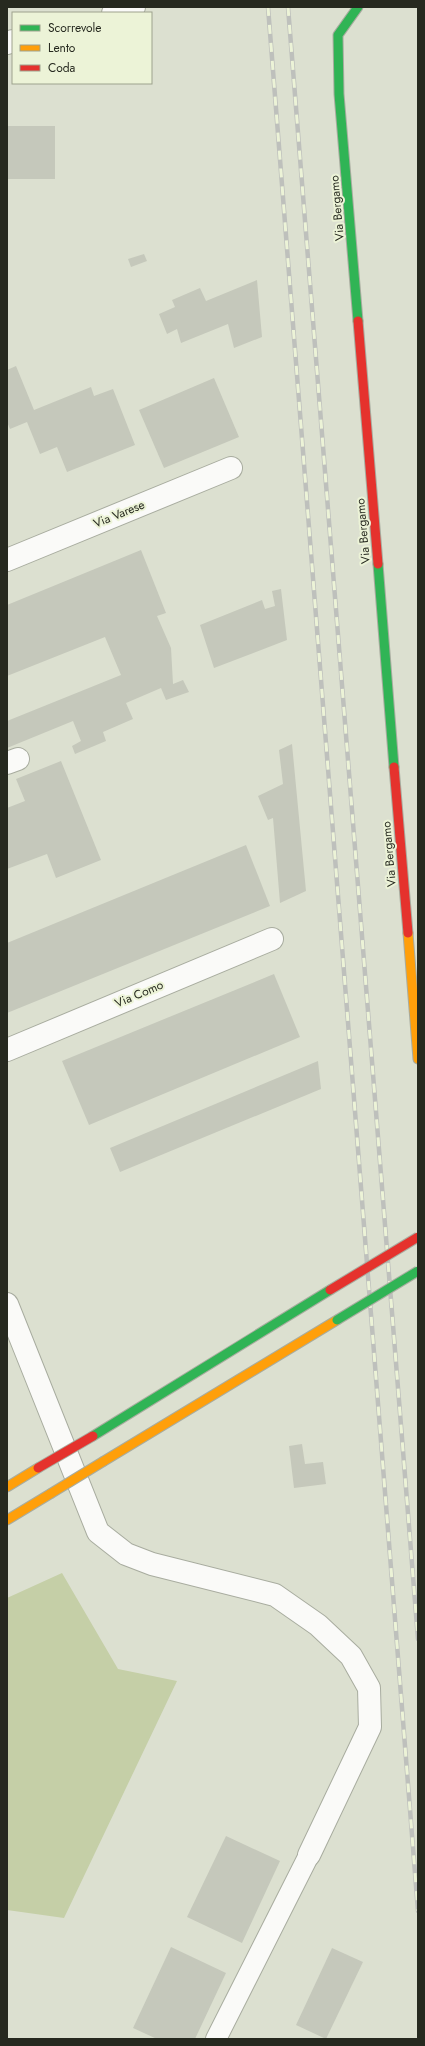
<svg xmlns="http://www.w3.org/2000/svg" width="425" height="2046" font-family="Jost,sans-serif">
  <rect width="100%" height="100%" fill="#dce0d0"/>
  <polygon fill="#c5cfa7" points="62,1573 118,1669 177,1681 64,1918 7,1910 7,1598"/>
  <g fill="#c5c8bb">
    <rect x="7" y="126" width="48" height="53"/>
    <polygon points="144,254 147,261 131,267 128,259"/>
    <polygon points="257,280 262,337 234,348 228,324 181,343 177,329 167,334 159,314 175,307 172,300 200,288 206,301"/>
    <polygon points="16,366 34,410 91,387 94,396 113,389 135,445 67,472 57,447 40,454 27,422 10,429 7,422 7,370"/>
    <polygon points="214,378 239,437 164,468 139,410"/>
    <polygon points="141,550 166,613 157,616 171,648 173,684 183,680 189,692 166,700 161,688 126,703 133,719 103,732 106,741 75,754 72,746 81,741 73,721 7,748 7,721 121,675 105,637 7,676 7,605"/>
    <polygon points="281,589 287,640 214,668 200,625 262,600 265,609 275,606 272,591"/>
    <polygon points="292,744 306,891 280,903 273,818 268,820 258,796 283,784 279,750"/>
    <polygon points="61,761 101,860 56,878 47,854 7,869 7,808 25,801 16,779"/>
    <polygon points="246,845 270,906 7,1013 7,943"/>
    <polygon points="274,974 300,1037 89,1125 62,1061"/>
    <polygon points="318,1061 321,1089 120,1172 110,1148"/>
    <polygon points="302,1444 305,1464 323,1462 326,1484 294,1488 289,1446"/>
    <polygon points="226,1836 280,1861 242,1943 187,1917"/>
    <polygon points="171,1947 226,1973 195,2039 157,2039 133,2028"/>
    <polygon points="332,1948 363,1962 326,2039 296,2025"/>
  </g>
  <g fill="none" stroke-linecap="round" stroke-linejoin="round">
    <defs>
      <polyline id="lane" points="216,2039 309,1855"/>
      <g id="street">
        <polyline points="113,13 134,7"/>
        <polyline points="7,43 13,41"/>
        <polyline points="7,560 231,468"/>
        <polyline points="7,763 18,759"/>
        <polyline points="7,1050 272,939"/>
        <polyline points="7,1304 98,1532 126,1554 152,1564 275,1595 318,1625 351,1656 369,1688 370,1727 309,1855"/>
      </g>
      <g id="fast">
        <polyline points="358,321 339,94 338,35 358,7"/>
        <polyline points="378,564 394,767"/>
        <polyline points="93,1436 330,1290"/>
      </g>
      <g id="slow">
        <polyline points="408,933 418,1059"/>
        <polyline points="104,1461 337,1320"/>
        <polyline points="7,1487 38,1468"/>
        <polyline points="7,1520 50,1494"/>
      </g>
      <g id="jam">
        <polyline points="358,321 378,564"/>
        <polyline points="394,767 408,933"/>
      </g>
    </defs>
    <use href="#lane" stroke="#a8ac9f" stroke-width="22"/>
    <use href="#street" stroke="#a8ac9f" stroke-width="24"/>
    <use href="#fast" stroke="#a8ac9f" stroke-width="11"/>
    <use href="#slow" stroke="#a8ac9f" stroke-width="11"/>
    <use href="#jam" stroke="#a8ac9f" stroke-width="11"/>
    <use href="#lane" stroke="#fafaf8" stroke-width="20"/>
    <use href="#street" stroke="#fafaf8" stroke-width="22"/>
    <use href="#fast" stroke="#30b455" stroke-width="9"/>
    <use href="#slow" stroke="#ff9f0a" stroke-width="9"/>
    <use href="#jam" stroke="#e5322d" stroke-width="9"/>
    <defs>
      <g id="rail">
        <polyline points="268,7 418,1911"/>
        <polyline points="288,7 418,1639"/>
      </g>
    </defs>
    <use href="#rail" stroke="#bec0bc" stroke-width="4.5"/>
    <use href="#rail" stroke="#ecf3d7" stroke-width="3" stroke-dasharray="9" stroke-linecap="butt"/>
    <defs>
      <polyline id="fast-bridge" points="337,1320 418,1271"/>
      <polyline id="slow-bridge" points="50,1494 104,1461"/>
      <g id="jam-bridge">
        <polyline points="330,1290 418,1237"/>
        <polyline points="38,1468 93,1436"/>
      </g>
    </defs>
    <use href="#fast-bridge" stroke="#a8ac9f" stroke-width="11" stroke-linecap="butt"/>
    <use href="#slow-bridge" stroke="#a8ac9f" stroke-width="11" stroke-linecap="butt"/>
    <use href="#jam-bridge" stroke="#a8ac9f" stroke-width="11" stroke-linecap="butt"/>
    <use href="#fast-bridge" stroke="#30b455" stroke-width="9"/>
    <use href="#slow-bridge" stroke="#ff9f0a" stroke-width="9"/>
    <use href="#jam-bridge" stroke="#e5322d" stroke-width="9"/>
  </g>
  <g text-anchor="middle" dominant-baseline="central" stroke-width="4" stroke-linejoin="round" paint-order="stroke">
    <g font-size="12" fill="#26291f" stroke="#ecf3d7">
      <text transform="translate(337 208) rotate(-95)">Via Bergamo</text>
      <text transform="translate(119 514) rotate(-22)">Via Varese</text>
      <text transform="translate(363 531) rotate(-95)">Via Bergamo</text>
      <text transform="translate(389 854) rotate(-95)">Via Bergamo</text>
      <text transform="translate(139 994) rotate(-23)">Via Como</text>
    </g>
  </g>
  <rect width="425" height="2046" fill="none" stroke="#26291f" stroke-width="16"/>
  <rect x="12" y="12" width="140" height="72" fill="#ecf3d7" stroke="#9da28d"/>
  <rect x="20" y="25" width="20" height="6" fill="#30b455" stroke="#9da28d"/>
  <text x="48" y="32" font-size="12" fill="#26291f">Scorrevole</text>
  <rect x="20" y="45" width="20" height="6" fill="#ff9f0a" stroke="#9da28d"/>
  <text x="48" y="52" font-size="12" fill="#26291f">Lento</text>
  <rect x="20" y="65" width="20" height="6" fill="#e5322d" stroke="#9da28d"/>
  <text x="48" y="72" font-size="12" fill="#26291f">Coda</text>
</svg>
